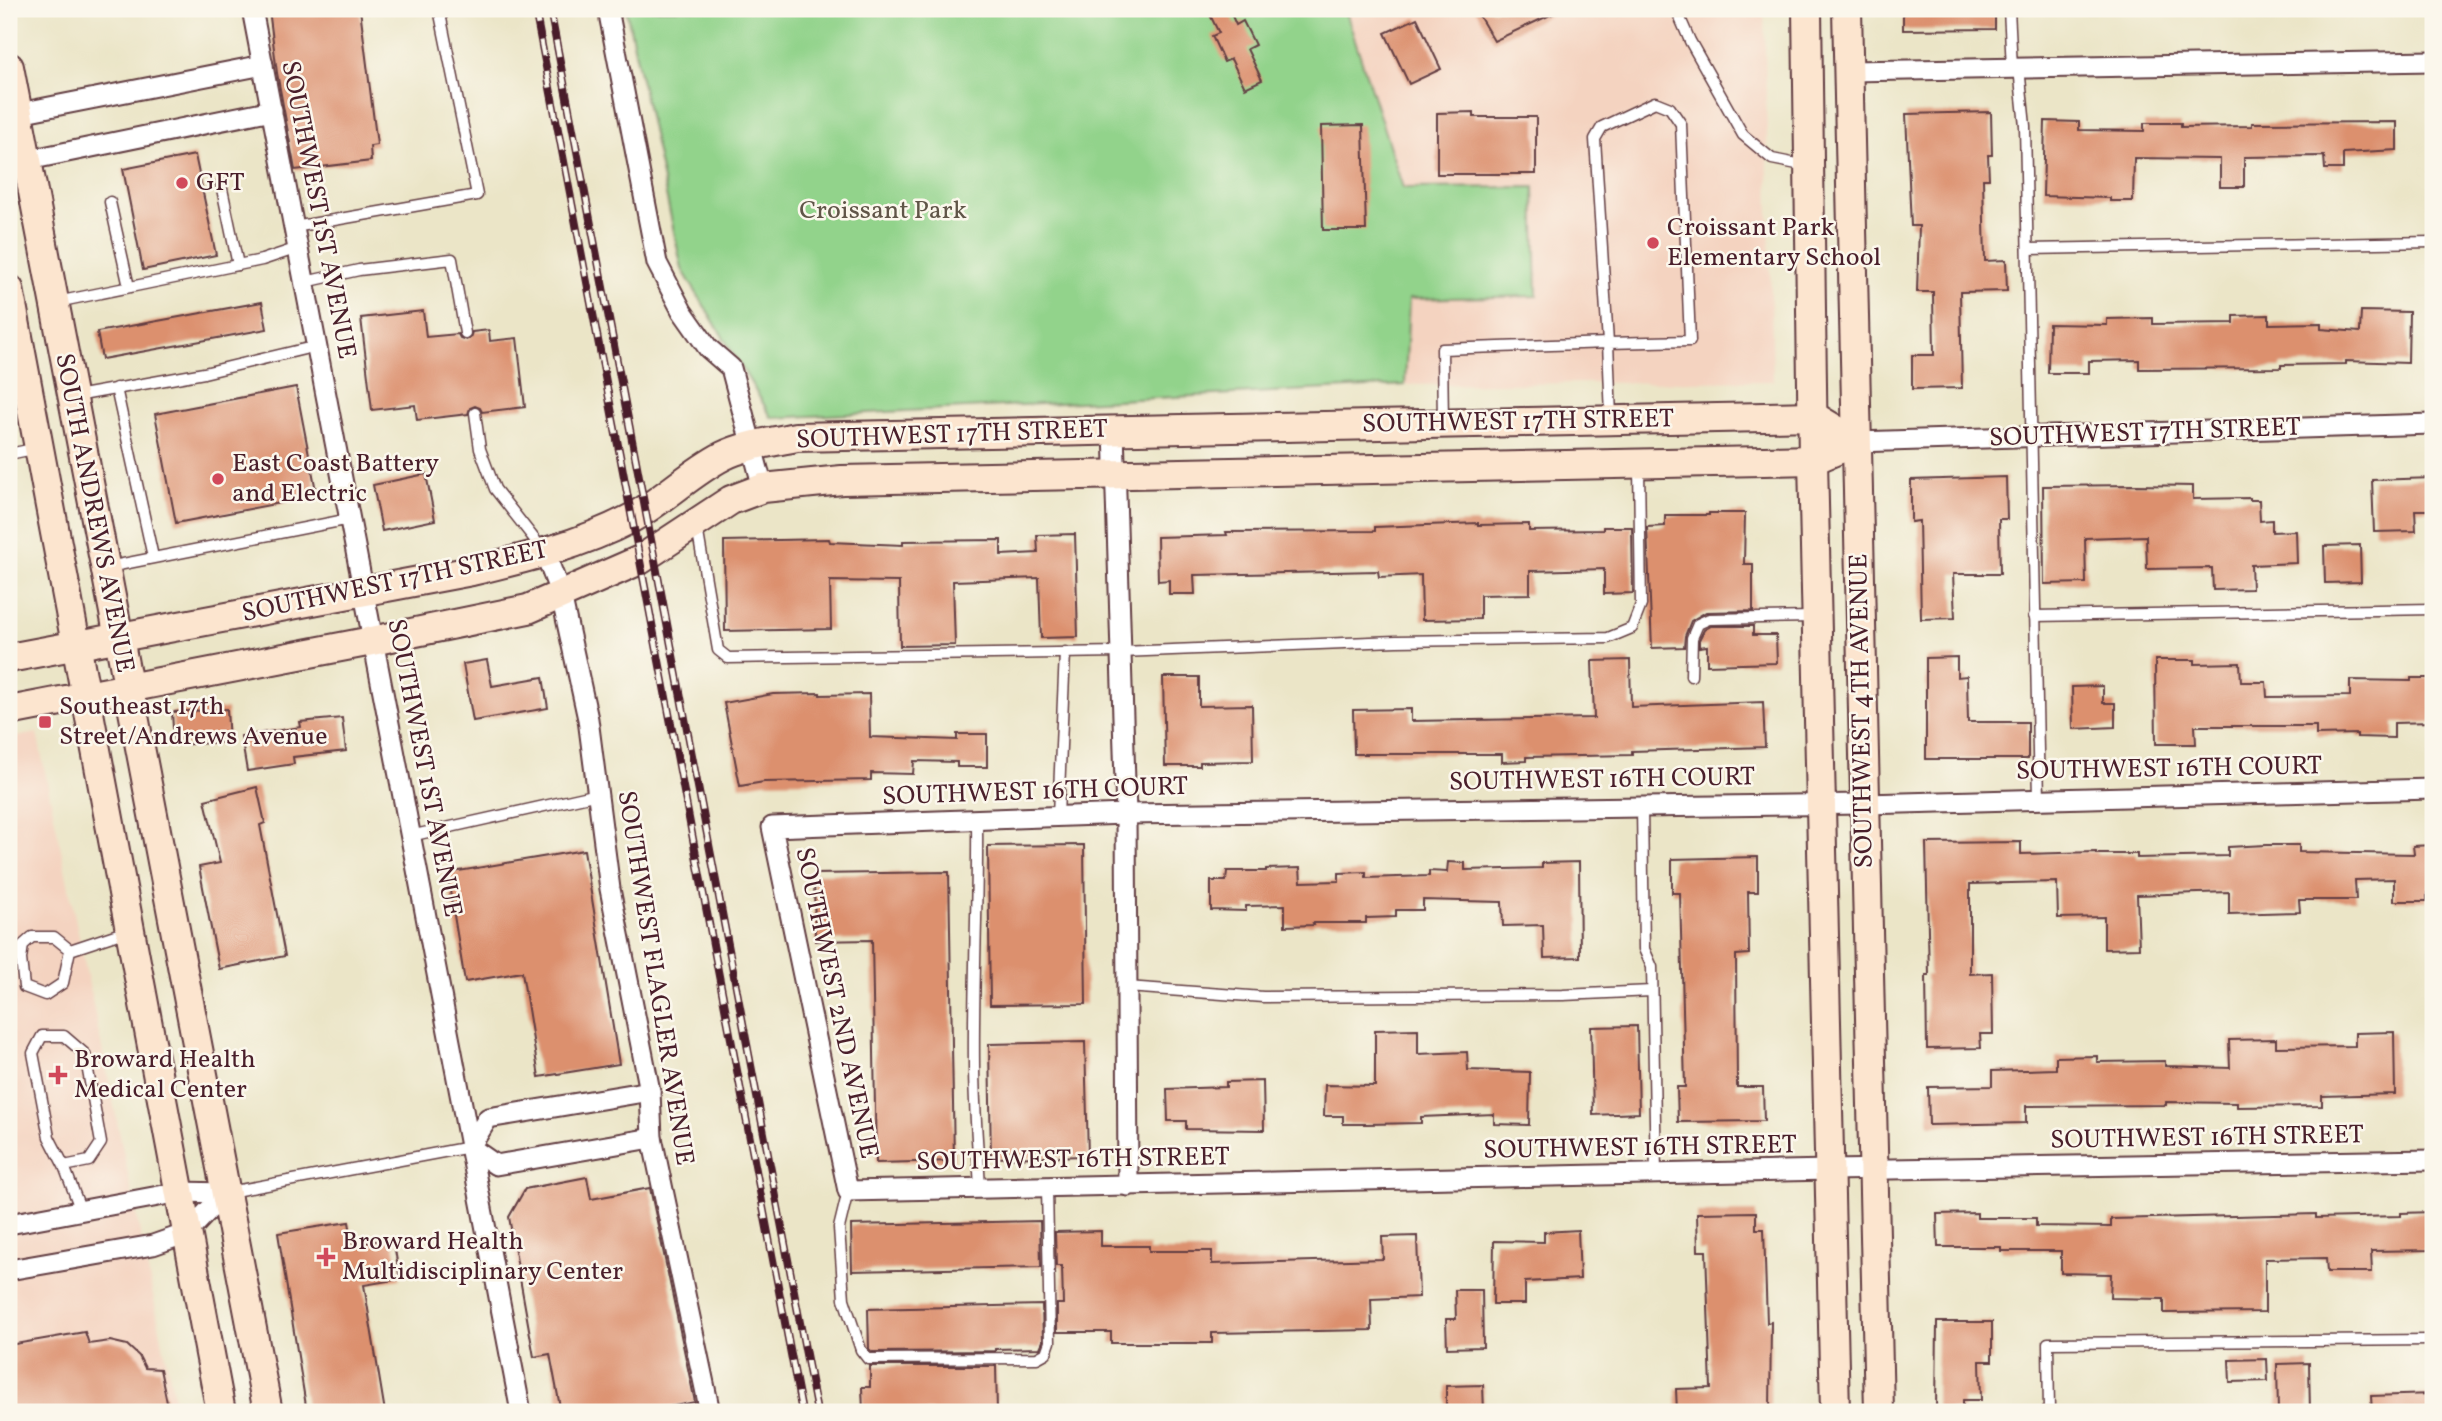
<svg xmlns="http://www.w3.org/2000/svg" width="2442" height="1421" font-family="Vollkorn,serif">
  <rect width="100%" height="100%" fill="#fbf7ec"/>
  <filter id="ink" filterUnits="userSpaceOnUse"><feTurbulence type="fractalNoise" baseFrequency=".0143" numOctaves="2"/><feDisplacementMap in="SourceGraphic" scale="14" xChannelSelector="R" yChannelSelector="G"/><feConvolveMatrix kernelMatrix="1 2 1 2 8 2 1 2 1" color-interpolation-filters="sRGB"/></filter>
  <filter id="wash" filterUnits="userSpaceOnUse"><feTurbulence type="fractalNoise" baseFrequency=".00686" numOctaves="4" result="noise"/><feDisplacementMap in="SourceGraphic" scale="28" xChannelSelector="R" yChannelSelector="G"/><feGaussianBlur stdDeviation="1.57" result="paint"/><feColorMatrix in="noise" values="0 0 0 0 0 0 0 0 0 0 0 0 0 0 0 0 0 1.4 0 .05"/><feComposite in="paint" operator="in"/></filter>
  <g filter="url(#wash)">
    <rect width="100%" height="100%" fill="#ebe5c7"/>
    <g fill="#f4d3c0">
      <polygon points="1345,9 1764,9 1773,381 1405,385 1409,299 1533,187 1403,189"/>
      <polygon points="37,733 177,1412 9,1412 9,738"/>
    </g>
    <polygon fill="#92d38b" stroke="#6e795b" stroke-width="2" points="626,9 1345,9 1403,188 1534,187 1537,296 1409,299 1405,385 772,418 682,269"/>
    <g id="blocks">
      <g fill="#dc906e">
        <polygon points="269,9 360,9 377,145 370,146 371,161 295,170 277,73"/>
        <polygon points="1207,9 1229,9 1236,25 1243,21 1255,45 1247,49 1262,80 1245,88 1231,59 1224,62 1212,36 1219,33"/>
        <polygon points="1475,9 1563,9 1494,41"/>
        <polygon points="1903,9 1995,9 1995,29 1903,30"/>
        <polygon points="1417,18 1441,69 1409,84 1385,33"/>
        <polygon points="1474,112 1474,117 1536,117 1536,174 1437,174 1437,113"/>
        <polygon points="1991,112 1992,155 1988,155 1989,179 1983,179 1985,261 2006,260 2007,291 1960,292 1962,388 1912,389 1912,355 1934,355 1933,292 1917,292 1919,226 1911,226 1906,114"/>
        <polygon points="2045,121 2079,122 2079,130 2144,131 2144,123 2181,123 2181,127 2252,126 2252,123 2397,122 2397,150 2343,153 2343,169 2325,169 2324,156 2244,157 2244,187 2220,187 2220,159 2134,158 2133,201 2110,201 2110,198 2043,196"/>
        <polygon points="1363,125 1366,230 1323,230 1321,126"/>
        <polygon points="195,155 216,255 143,270 123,169"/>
        <polygon points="262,302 267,329 102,359 97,332"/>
        <polygon points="423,311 426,337 458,334 460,338 466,340 470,338 472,332 489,330 490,341 517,338 525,407 482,412 480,408 475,406 470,408 468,414 417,420 415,405 372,410 361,318"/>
        <polygon points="2361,311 2409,312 2408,363 2346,361 2346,364 2281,365 2281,368 2139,369 2139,360 2089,361 2089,373 2048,373 2049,324 2107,325 2107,319 2153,318 2153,324 2234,323 2234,316 2269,315 2269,324 2321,323 2321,329 2360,332"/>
        <polygon points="296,387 317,496 176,523 155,414"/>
        <polygon points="426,474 435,520 382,531 373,485"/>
        <polygon points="2006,477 2007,519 1999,519 2000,574 1953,574 1955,618 1921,619 1919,521 1911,522 1911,480"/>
        <polygon points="2433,478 2433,510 2415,510 2416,531 2374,532 2372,480"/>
        <polygon points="2135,485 2193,486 2193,499 2250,498 2250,500 2259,500 2260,521 2272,520 2272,532 2296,531 2297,563 2251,565 2252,589 2213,590 2212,568 2147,569 2146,536 2085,538 2086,583 2044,584 2043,486"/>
        <polygon points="1709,513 1745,513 1744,564 1753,564 1753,611 1706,612 1691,621 1685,636 1684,647 1652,648 1647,527 1665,526 1665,515 1709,515"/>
        <polygon points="1478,523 1478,525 1529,524 1529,531 1603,530 1603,527 1632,527 1633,593 1604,594 1604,569 1530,571 1530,594 1480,595 1480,619 1422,620 1421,575 1379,577 1378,571 1194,575 1195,594 1169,594 1169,580 1158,581 1157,537 1227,535 1226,532 1375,531 1375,527"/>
        <polygon points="1075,534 1078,637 1041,638 1039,578 953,581 955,645 900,646 899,582 830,581 831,629 725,631 724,541 829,539 830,542 903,545 903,541 1001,540 1001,555 1038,553 1037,535"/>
        <polygon points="2360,545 2361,582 2325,583 2324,546"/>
        <polygon points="1711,626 1753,626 1753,635 1776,635 1777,663 1707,665 1707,646 1699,647 1699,640 1704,630"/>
        <polygon points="1957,657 1957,677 1967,676 1968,722 2028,722 2028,759 1926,759 1926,658"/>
        <polygon points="487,660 492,686 543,677 548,708 473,721 463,664"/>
        <polygon points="1630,660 1631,707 1763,702 1765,747 1632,751 1632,755 1526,757 1526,761 1502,762 1502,754 1354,754 1353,710 1411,709 1411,721 1594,718 1592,661"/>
        <polygon points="2155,660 2195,660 2195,664 2240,663 2241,682 2266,682 2267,697 2350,696 2350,680 2411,681 2411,678 2433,678 2433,722 2394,723 2394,738 2357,737 2357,734 2316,735 2316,726 2195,726 2196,744 2156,744"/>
        <polygon points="1163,677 1199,677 1199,706 1252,705 1253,761 1200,762 1200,766 1165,766"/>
        <polygon points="2103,686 2103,703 2115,703 2115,727 2073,729 2072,687"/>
        <polygon points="820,693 820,695 869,694 870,737 957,740 957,734 987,734 987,767 957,767 957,762 914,761 913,774 871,773 871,780 764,782 740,786 724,703 773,694"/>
        <polygon points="227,709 229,742 174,745 172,712"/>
        <polygon points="342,718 346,751 293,757 294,764 247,771 241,736 301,727 300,722"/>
        <polygon points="257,787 265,823 260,825 285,956 219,969 199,867 220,863 205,800"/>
        <polygon points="2021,842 2021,854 2096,852 2096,854 2137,854 2137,858 2228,856 2228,847 2266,845 2299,845 2299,852 2414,854 2413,846 2433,845 2433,893 2427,893 2427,901 2394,901 2394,879 2355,880 2356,900 2299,900 2300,912 2229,914 2229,892 2137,895 2139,948 2104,949 2104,917 2058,918 2057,882 1970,884 1970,974 1992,973 1993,1034 1980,1034 1981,1048 1927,1049 1926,975 1929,975 1926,843"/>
        <polygon points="1084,845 1086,1004 990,1005 988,846"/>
        <polygon points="584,850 619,1064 539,1077 522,972 465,982 447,873"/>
        <polygon points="1758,857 1758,892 1748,892 1749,954 1736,955 1737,1087 1763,1087 1764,1121 1678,1122 1677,1087 1685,1087 1680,893 1672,893 1672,859"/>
        <polygon points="1448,862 1465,863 1465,870 1542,868 1542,863 1579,862 1580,957 1544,958 1543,925 1503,926 1502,902 1423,900 1423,910 1396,910 1396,917 1366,918 1366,923 1313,923 1314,925 1285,926 1285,905 1246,906 1246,911 1211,910 1211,881 1226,881 1227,871 1266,871 1266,869 1300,868 1301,882 1339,881 1339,873 1366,872 1366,878 1429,876 1429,871 1447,872"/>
        <polygon points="949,872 954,1161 876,1163 872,940 815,941 814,874"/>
        <polygon points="1637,1026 1639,1113 1593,1115 1591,1027"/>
        <polygon points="1418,1029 1418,1054 1467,1052 1468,1070 1530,1072 1529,1125 1494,1124 1494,1114 1421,1117 1421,1123 1366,1124 1343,1124 1343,1116 1324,1116 1325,1085 1375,1086 1375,1030"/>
        <polygon points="2394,1032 2395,1094 2322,1096 2322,1106 2237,1107 2237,1103 2166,1102 2166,1105 2026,1106 2026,1123 1929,1125 1928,1087 1992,1086 1992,1071 2056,1069 2056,1057 2097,1056 2097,1062 2165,1061 2165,1066 2230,1068 2229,1040 2276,1039 2276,1047 2355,1046 2355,1033"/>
        <polygon points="1085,1042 1088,1156 991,1158 989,1044"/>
        <polygon points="1263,1081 1264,1130 1186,1129 1186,1121 1168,1121 1167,1089 1226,1087 1226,1082"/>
        <polygon points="587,1177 591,1199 650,1188 695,1402 643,1412 561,1412 550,1354 534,1357 509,1217 525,1189"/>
        <polygon points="1756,1212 1756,1229 1764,1229 1767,1323 1771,1322 1770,1412 1677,1412 1676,1389 1711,1388 1706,1251 1698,1251 1697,1213"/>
        <polygon points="2433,1212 2433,1250 2371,1251 2372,1272 2327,1272 2326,1258 2265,1259 2265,1312 2164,1313 2164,1299 2110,1298 2111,1274 2061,1273 2061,1251 2001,1251 2001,1247 1938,1247 1937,1214 1977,1213 1977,1218 2036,1218 2036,1226 2111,1227 2111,1219 2316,1214 2316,1218 2401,1216 2401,1213"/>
        <polygon points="1040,1221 1041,1267 852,1271 851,1225"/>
        <polygon points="349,1222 353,1245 393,1238 400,1279 364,1285 385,1412 307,1412 278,1233"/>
        <polygon points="1578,1230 1580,1279 1525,1282 1525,1304 1493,1304 1494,1241 1544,1242 1544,1232"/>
        <polygon points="1101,1231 1101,1246 1149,1246 1149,1251 1212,1251 1212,1264 1383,1259 1382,1237 1417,1236 1419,1297 1371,1299 1372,1330 1212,1333 1212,1343 1111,1343 1111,1332 1057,1332 1057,1304 1063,1304 1062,1266 1056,1266 1055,1232"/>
        <polygon points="1455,1290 1482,1290 1483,1347 1447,1348 1446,1319 1456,1319"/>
        <polygon points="1042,1305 1043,1341 1040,1348 995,1349 995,1351 872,1352 869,1349 868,1309"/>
        <polygon points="1937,1322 1992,1322 1992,1361 1980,1361 1981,1400 1963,1400 1963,1409 1936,1411"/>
        <polygon points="85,1332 89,1344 110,1341 127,1345 139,1356 145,1368 160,1369 169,1412 9,1412 9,1345"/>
        <polygon points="2267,1359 2268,1381 2230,1382 2229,1360"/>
        <polygon points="2309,1363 2310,1412 2278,1412 2277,1364"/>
        <polygon points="870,1366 996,1366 997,1412 863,1412 862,1387 870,1387"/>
        <polygon points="1483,1385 1484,1412 1446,1412 1446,1386"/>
        <polygon points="2432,1394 2432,1412 2372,1412 2371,1396"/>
      </g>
    </g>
  </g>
  <g filter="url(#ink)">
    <use href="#blocks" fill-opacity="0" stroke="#623d42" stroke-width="2"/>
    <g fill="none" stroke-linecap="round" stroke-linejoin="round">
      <defs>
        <g id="lane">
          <polyline points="1676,9 1690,41 1743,135 1772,159 1807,166"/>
          <polyline points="2009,9 2012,68"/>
          <polyline points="2019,68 2025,126 2039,799"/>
          <polyline points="221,184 238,265"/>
          <polyline points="110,202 129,287"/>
          <polyline points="294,227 477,195 439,9"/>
          <polyline points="2028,249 2433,242"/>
          <polyline points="305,282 359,270 452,259 465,333"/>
          <polyline points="57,302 262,260 298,248"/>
          <polyline points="116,388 153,557"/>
          <polyline points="76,396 204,373 317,346"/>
          <polyline points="475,413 480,449 495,489 543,550"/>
          <polyline points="1443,423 1442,349 1608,343 1595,139 1602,127 1655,102 1670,108 1681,124 1690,341 1608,343 1611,417"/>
          <polyline points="9,454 38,448"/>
          <polyline points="697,527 718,650 728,658 1121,652 1396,641 1608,638 1632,628 1641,605 1639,467"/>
          <polyline points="108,567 350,519"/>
          <polyline points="2034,616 2433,609"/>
          <polyline points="1691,676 1692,638 1698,624 1709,619 1814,617"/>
          <polyline points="1642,807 1644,949 1652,967 1656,1174"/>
          <polyline points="1058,816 1065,652"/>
          <path d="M977 819C978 901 973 983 974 1065 974 1106 978 1148 980 1189"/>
          <polyline points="410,836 598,794"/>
          <polyline points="70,950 54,937 32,937 23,945 21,959 24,987 45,995 63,983 70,950 127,931"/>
          <polyline points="1127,987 1263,997 1563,995 1652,991"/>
          <polyline points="64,1166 89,1161 101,1143 85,1054 64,1036 42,1036 33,1053 49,1137 64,1166 81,1211"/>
          <polyline points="848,1191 839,1228 844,1299 861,1350 868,1359 1037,1358 1046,1353 1050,1342 1047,1187"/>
          <polyline points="229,1192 470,1147"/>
          <polyline points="2049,1412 2048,1343 2433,1340"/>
        </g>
        <g id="street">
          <polyline points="252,9 521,1412"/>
          <polyline points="608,9 657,263 682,311 708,348 731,368 763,488"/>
          <polyline points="1849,71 2433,61"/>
          <polyline points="9,115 263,65"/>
          <polyline points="9,164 272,110"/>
          <polyline points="1114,430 1126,814 1128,1186"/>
          <polyline points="1856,442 2433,424"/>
          <polyline points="545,553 561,595 588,719 610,889 650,1091 652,1138 710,1412"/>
          <polyline points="2433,789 1865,804 1126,814 772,827 848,1191 1830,1170 2433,1160"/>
          <polyline points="650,1091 488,1118 470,1147 496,1165 652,1138"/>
          <polyline points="9,1224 180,1192 225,1193"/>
          <polyline points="9,1270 153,1245 187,1233 225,1193"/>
        </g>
        <g id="secondary">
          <polyline points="1807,9 1813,460 1835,1412"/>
          <polyline points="1847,9 1879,1412"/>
          <polyline points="9,67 268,1412"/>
          <polyline points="9,289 221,1412"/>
          <path d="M9 658 472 571C526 558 580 545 630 519 663 501 690 473 723 456 745 445 772 442 796 437L1813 416 1856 442"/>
          <polyline points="9,711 372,641 528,609 640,560 731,500 763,488 842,480 1813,460 1856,442"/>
        </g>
      </defs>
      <use href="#lane" stroke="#623d42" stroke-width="13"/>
      <use href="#street" stroke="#623d42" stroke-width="23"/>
      <use href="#secondary" stroke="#623d42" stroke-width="32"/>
      <use href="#lane" stroke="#fff" stroke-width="10"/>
      <use href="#street" stroke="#fff" stroke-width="19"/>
      <use href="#secondary" stroke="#fce5cf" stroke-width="28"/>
      <defs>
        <g id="rail">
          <polyline points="535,9 802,1412"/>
          <polyline points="550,9 817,1412"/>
        </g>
      </defs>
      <use href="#rail" stroke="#4a1f2b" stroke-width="8"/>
      <use href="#rail" stroke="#fbf7ec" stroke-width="5" stroke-dasharray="16" stroke-linecap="butt"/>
    </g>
  </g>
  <g fill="#d1495b" stroke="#fbf7ec" stroke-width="2.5">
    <circle cx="182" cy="183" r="7"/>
    <circle cx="1653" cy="243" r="7"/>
    <circle cx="218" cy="479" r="7"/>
    <rect x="38" y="715" width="14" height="14" rx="3.5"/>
    <path d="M54.5 1064.5h7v7h7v7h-7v7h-7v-7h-7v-7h7z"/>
    <path d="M322.5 1246.5h7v7h7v7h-7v7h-7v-7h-7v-7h7z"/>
  </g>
  <g text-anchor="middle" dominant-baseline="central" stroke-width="5" stroke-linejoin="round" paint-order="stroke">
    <g font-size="26" fill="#4a1f2b" stroke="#fbf7ec" text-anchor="start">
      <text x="196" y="183">GFT</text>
      <text x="1667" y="228">Croissant Park<tspan x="1667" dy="30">Elementary School</tspan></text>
      <text x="232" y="464">East Coast Battery<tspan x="232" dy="30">and Electric</tspan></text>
      <text x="59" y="707">Southeast 17th<tspan x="59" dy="30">Street/Andrews Avenue</tspan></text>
      <text x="74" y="1060">Broward Health<tspan x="74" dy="30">Medical Center</tspan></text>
      <text x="342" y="1242">Broward Health<tspan x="342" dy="30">Multidisciplinary Center</tspan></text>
    </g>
    <g font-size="26" fill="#4a1f2b" stroke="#fbf7ec">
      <text transform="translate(318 210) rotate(79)">SOUTHWEST 1ST AVENUE</text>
      <text transform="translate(1518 422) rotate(-1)">SOUTHWEST 17TH STREET</text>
      <text transform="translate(2145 433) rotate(-2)">SOUTHWEST 17TH STREET</text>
      <text transform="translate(952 435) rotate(-2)">SOUTHWEST 17TH STREET</text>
      <text transform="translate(94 513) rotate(79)">SOUTH ANDREWS AVENUE</text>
      <text transform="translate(395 582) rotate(-12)">SOUTHWEST 17TH STREET</text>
      <text transform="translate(1862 711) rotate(-91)">SOUTHWEST 4TH AVENUE</text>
      <text transform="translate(424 768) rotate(79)">SOUTHWEST 1ST AVENUE</text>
      <text transform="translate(2169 769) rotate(-1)">SOUTHWEST 16TH COURT</text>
      <text transform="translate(1602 780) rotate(-1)">SOUTHWEST 16TH COURT</text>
      <text transform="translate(1035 792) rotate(-2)">SOUTHWEST 16TH COURT</text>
      <text transform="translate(655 978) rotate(81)">SOUTHWEST FLAGLER AVENUE</text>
      <text transform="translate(836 1003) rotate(78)">SOUTHWEST 2ND AVENUE</text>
      <text transform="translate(2207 1138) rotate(-1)">SOUTHWEST 16TH STREET</text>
      <text transform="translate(1640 1148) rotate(-1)">SOUTHWEST 16TH STREET</text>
      <text transform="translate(1073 1160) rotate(-1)">SOUTHWEST 16TH STREET</text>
    </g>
    <g font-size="26" fill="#605548" stroke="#fbf7ec">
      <text x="883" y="211">Croissant Park</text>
    </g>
  </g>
  <rect width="2442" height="1421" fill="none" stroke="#fbf7ec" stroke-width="35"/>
</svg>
